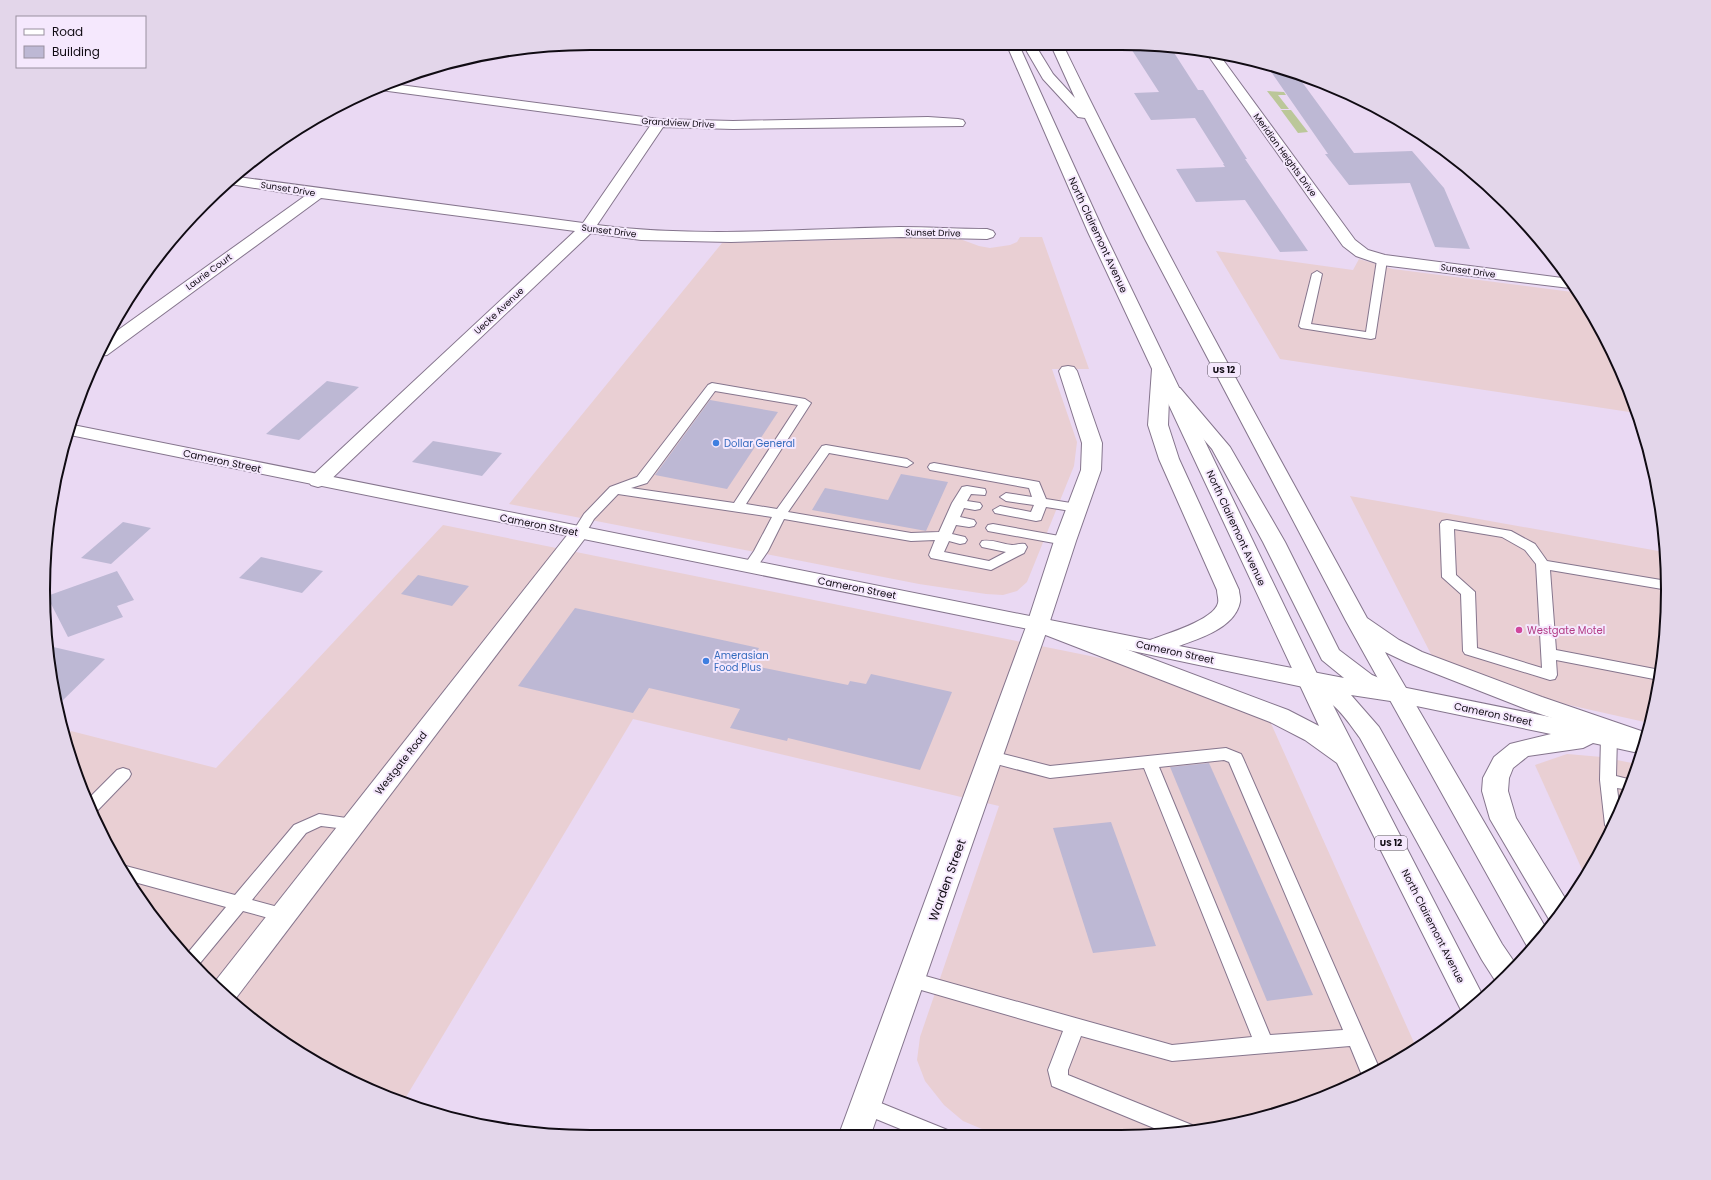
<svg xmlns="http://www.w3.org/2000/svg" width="1711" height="1180" font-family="Poppins,sans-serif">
  <rect width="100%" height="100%" fill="#ead9f3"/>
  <g fill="#e9cfd3">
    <polygon points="951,237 960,239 979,246 990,248 1010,245 1017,242 1020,237 1042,237 1089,369 1052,369 1077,442 1074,466 1027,582 1017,591 1003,595 986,594 919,584 509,504 722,243"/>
    <polygon points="1216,251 1353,270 1359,259 1393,269 1580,293 1626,381 1636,413 1280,359"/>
    <polygon points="1350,496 1664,552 1668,590 1657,697 1649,723 1560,703 1434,660"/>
    <polygon points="443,525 1120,662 1269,719 1416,1047 1363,1080 1227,1127 1121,1137 1001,1137 963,1121 944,1105 925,1081 917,1060 920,1037 999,806 633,719 403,1102 380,1095 286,1045 203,977 135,894 100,832 66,735 71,731 216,768"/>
    <polygon points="1567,754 1602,757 1637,764 1626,800 1585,876 1535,765"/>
  </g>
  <g fill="#bbc799">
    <polygon points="1267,91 1284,92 1286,95 1278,95 1289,109 1281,109"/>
    <polygon points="1281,110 1291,110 1308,132 1298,133"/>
  </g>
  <g fill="#bdb8d4">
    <polygon points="1128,44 1171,48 1198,90 1203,90 1247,159 1245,159 1308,251 1280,252 1245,200 1196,202 1176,169 1225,167 1223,164 1224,164 1195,118 1151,120 1134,93 1159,92"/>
    <polygon points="1265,63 1294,71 1354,153 1412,151 1444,188 1470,249 1435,247 1410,183 1349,185 1325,154 1328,154"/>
    <polygon points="327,381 359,387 299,440 266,434"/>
    <polygon points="710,400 778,412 727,489 655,475"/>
    <polygon points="433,441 502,453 482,476 412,462"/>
    <polygon points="901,474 948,482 926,531 812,510 825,488 888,500"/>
    <polygon points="123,522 151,528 111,564 81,558"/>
    <polygon points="261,557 323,571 302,593 239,578"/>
    <polygon points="117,571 134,600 117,606 123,617 68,637 47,596"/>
    <polygon points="418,575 469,586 452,606 401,594"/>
    <polygon points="575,608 759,648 750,665 848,685 850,681 866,684 871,674 952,692 920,770 788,738 787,741 730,728 740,709 649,688 633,713 518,686"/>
    <polygon points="49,646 105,659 57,706 53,696"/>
    <polygon points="1209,763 1313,995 1267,1001 1170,767"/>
    <polygon points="1111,822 1156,946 1093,953 1053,828"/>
  </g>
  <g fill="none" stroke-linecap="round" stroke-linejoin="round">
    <defs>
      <g id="service">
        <polygon points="1382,257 1387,260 1375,338 1371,339 1301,328 1299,326 1312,274 1317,271 1322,274 1311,324 1366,332 1377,260"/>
        <path d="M712 383 805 399 811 403 746 504 777 509 822 446 826 445 907 459 913 463 907 467 829 453 788 512 911 533 939 532 952 503 962 487 967 486 985 489 986 492 985 495 971 494 967 501 980 503 982 506 980 509 975 510 964 508 960 517 974 520 976 523 974 526 969 527 956 525 952 534 965 537 967 540 965 543 960 544 949 541 944 552 989 561 1006 552 982 547 980 544 982 541C992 539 1002 544 1012 545 1016 545 1020 543 1025 544L1027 547 1024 553 991 570 931 558 929 555 935 540 911 541 784 519 768 551 755 570H745L743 567 754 551 772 517 618 494 594 519 584 536H574L572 533 584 514 610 487 637 477 708 385ZM715 391 798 405 734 503 631 488 647 483Z"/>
        <polygon points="934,463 1039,482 1046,499 1077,504 1084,508 1077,512 1046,507 1041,520 1036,521 995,513 993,510 1000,506 1031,512 1034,505 1006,501 1000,497 1006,493 1032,497 1029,488 930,470 928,467 930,464"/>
        <path d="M1447 520 1511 531 1535 544 1547 561 1667 581 1668 590 1550 570 1556 650 1660 670 1659 680 1556 660 1557 675 1555 679 1550 680 1465 654 1463 651 1461 594 1442 577 1440 524 1442 521ZM1454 529 1502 537 1525 550 1536 564 1542 668 1477 648 1475 592 1456 575Z"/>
        <polygon points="993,524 1065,537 1070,538 1072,541 1070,544 1065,545 988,531 986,528 988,525"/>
        <polygon points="1609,731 1615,733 1617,737 1616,776 1632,780 1629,790 1617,788 1620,812 1610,830 1605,825 1600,780 1601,737 1603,733"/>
        <path d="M1226 748 1241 754 1243 758 1380 1070 1364 1080 1350 1046 1172 1061 1081 1036 1068 1070V1075L1192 1125 1195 1130 1166 1133 1052 1086 1048 1070 1063 1031 904 985 902 980 904 975 911 972 1172 1045 1252 1037 1144 768 1050 778 985 761 983 757 985 753 991 751 1050 766ZM1224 760 1229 762 1343 1030 1270 1035 1159 767Z"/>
        <polygon points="123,768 129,770 131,774 129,778 97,811 93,813 88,799 117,770"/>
        <polygon points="319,814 360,820 362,824 360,828 354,830 321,826 306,833 252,900 289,910 292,915 289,920 283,922 243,911 196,968 186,955 226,907 127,880 119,866 122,865 235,895 294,825"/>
        <polygon points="866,1097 950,1131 953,1137 920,1137 859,1112 856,1106 859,1100"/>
      </g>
      <g id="minor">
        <polygon points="1205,51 1218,53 1355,240 1368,250 1385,255 1570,279 1578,289 1382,265 1356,256 1343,246"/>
        <path d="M385 83 659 119 733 121 928 117 958 119 963 120 965 123 963 126 733 129 663 127 597 225C697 238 798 229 899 227 928 227 958 229 987 229L993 231 995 234 993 237 987 239 901 237 731 242 641 240 591 233 325 485 318 487 311 485 308 481 311 477 575 231 321 198 107 355 98 356 107 338 305 196 230 184 238 177 583 223 650 126 373 89Z"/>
        <polygon points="1068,366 1074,367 1077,371 1102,443 1101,470 1076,541 1049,624 870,1137 838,1137 1027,624 1054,541 1081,470 1082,443 1059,371 1062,367"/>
        <polygon points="579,527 586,529 589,533 586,537 233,1002 213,984 572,529"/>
      </g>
      <path id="secondary" d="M1161 364 1167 365 1170 369 1169 387 1180 388 1230 447 1285 542 1339 650 1372 675 1384 680 1387 684 1634 734 1643 737 1644 740 1641 750 1634 752 1593 743 1583 748 1528 756 1513 768 1509 778 1508 791 1516 818 1568 903 1553 922 1550 921 1490 819 1482 791 1483 778 1494 757 1510 744 1551 734 1397 702 1351 695 1379 727 1502 944 1517 966 1498 985 1482 960 1360 738C1352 727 1344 715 1334 706 1326 700 1313 696 1308 688L1038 631 70 435 73 425 1150 640C1166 634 1214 620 1218 603 1219 599 1217 594 1217 590L1159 459 1148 425 1152 369 1155 365ZM1169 399 1212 449 1263 542 1322 660 1344 678 1179 646C1200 638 1235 628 1240 602 1241 598 1239 594 1239 590L1179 459 1168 425Z"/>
      <g id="primary">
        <polygon points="1006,43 1018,43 1104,232 1320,680 1484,998 1464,1016 1337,763 1305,740 1270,722 1030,629 1027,624 1030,619 1038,617 1046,619 1288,710 1319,726 1088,232"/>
        <path d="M1022 43H1034L1053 74 1075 98 1050 43H1062C1156 238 1263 427 1367 618L1399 640 1422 652 1542 697 1647 733 1642 749 1635 747 1526 709 1406 662 1385 652 1547 930 1531 949 1528 948 1346 621 1145 239 1085 118 1078 117 1043 79Z"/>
      </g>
    </defs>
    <use href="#service" stroke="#85758d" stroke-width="2"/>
    <use href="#minor" stroke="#85758d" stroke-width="2"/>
    <use href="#secondary" stroke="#85758d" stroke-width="2"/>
    <use href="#primary" stroke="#85758d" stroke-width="2"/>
    <use href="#service" fill="#fff" fill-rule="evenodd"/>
    <use href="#minor" fill="#fff" fill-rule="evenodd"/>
    <use href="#secondary" fill="#fff" fill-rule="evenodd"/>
    <use href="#primary" fill="#fff" fill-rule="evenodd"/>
  </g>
  <g fill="#3f7fe0" stroke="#f5e8fd" stroke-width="1.5">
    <circle cx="716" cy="443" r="4"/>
    <circle cx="706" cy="661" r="4"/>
  </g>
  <circle fill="#d1479c" stroke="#f5e8fd" stroke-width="1.5" cx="1519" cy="630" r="4"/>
  <g text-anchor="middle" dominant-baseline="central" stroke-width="4" stroke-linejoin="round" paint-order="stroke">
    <g font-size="9" fill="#100b13" stroke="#f5e8fd">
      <text transform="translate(678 123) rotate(3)">Grandview Drive</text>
      <text transform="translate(1285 155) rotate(54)">Meridian Heights Drive</text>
      <text transform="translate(288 189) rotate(9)">Sunset Drive</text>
      <text transform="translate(609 231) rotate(7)">Sunset Drive</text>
      <text transform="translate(933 233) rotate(1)">Sunset Drive</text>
      <text transform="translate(1468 271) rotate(8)">Sunset Drive</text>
      <text transform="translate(209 272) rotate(-36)">Laurie Court</text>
      <text transform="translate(499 311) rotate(-43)">Uecke Avenue</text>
    </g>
    <g fill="#f5e8fd" stroke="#554d59" stroke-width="1">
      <rect x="1208" y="363" width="32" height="14" rx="3"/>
      <rect x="1375" y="836" width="32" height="14" rx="3"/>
    </g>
    <g font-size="9" font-weight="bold" fill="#100b13">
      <text x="1224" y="370">US 12</text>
      <text x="1391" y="843">US 12</text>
    </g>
    <g font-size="10" fill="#100b13" stroke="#f5e8fd">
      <text transform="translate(1098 235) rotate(65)">North Clairemont Avenue</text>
      <text transform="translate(222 461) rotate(12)">Cameron Street</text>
      <text transform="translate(539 525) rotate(11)">Cameron Street</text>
      <text transform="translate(1236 528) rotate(65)">North Clairemont Avenue</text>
      <text transform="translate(857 588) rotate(11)">Cameron Street</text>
      <text transform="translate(1175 652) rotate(12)">Cameron Street</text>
      <text transform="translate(1493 714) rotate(12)">Cameron Street</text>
      <text transform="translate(401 763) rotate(-52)">Westgate Road</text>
      <text transform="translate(1433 926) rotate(63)">North Clairemont Avenue</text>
    </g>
    <g font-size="10" fill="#366cbe" stroke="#f5e8fd" text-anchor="start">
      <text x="724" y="443">Dollar General</text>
      <text x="714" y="655">Amerasian<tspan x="714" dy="12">Food Plus</tspan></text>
    </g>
    <g font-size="10" fill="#b23c85" stroke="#f5e8fd" text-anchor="start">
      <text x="1527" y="630">Westgate Motel</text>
    </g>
    <g font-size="12" fill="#100b13" stroke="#f5e8fd">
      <text transform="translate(947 880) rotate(-70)">Warden Street</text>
    </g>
  </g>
  <path d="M0 0H1711V1180H0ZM590 50H1121A540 540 0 0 1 1661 590V590A540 540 0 0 1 1121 1130H590A540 540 0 0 1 50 590V590A540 540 0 0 1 590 50Z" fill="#e3d6ea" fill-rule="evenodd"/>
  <path fill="none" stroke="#100b13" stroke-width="2" d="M590 50H1121A540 540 0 0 1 1661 590V590A540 540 0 0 1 1121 1130H590A540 540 0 0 1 50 590V590A540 540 0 0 1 590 50Z"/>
  <rect x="16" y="16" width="130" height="52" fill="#f5e8fd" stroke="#99909f"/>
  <rect x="24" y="29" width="20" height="6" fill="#ffffff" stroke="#99909f"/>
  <text x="52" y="36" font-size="12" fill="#100b13">Road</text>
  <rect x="24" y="46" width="20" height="12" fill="#bdb8d4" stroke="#99909f"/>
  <text x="52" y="56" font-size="12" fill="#100b13">Building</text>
</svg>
